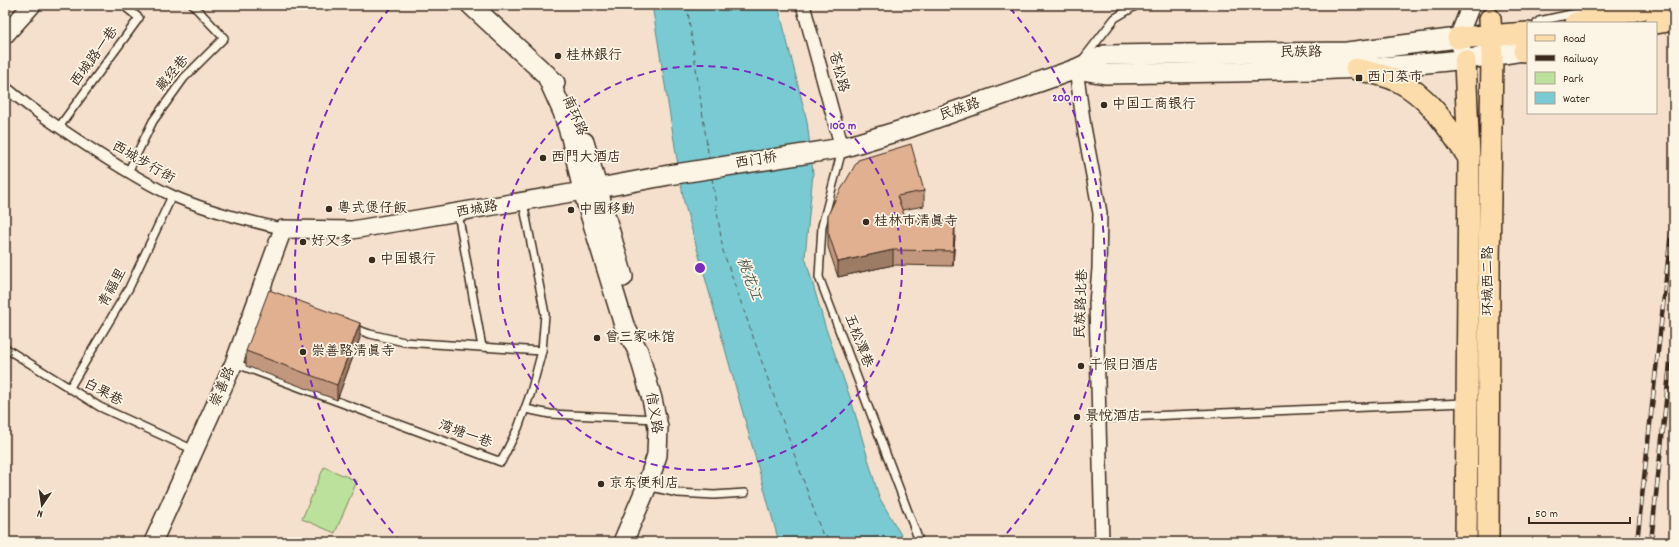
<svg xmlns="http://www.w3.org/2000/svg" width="1679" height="547" font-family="Dekko,'LXGW WenKai TC',sans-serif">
  <rect width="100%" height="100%" fill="#f4e0cc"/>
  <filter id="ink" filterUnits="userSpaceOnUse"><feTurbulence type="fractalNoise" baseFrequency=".025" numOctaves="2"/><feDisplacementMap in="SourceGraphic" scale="8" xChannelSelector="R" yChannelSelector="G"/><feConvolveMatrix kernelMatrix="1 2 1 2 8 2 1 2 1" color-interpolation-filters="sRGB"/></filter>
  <g filter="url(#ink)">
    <polygon fill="#bce19c" stroke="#7c865d" points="324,467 357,481 335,533 302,519"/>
    <polygon fill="#79cad2" stroke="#608a8a" points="652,5 778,5 807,121 813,173 805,257 825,326 852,403 879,497 905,542 779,542 684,202"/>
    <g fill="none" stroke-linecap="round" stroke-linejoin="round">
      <g stroke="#4e5a54" stroke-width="1" stroke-dasharray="5 4" stroke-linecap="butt">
        <polyline points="687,5 709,159"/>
        <polyline points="712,178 723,251 825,542"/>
      </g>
      <defs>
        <g id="service">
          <polyline points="1537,23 1539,21 1581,12"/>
          <polyline points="1084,58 1115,18 1137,5"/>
          <polyline points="59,127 139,18 123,5"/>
          <polyline points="842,150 822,226 819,277 918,538"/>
          <polyline points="128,172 153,121 184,78 224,38 193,5"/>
          <polyline points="458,213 482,347"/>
          <polyline points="352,328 370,334 404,342 542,351"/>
          <polyline points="5,348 100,407 194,450"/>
          <polyline points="234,363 501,462 518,428 531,392 542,351 545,314 523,202"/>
          <polyline points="69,389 129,288 172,196"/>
          <polyline points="526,409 550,414 656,419"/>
          <polyline points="1099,418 1465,403"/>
          <polyline points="647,486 678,493 714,495 745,493"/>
        </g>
        <path id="pedestrian" d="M5 87C36 113 70 135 104 157 126 171 149 185 173 196 208 211 245 220 283 229"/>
        <g id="minor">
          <polyline points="803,5 842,148"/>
          <polyline points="1076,69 1084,127 1100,213 1099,269 1096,303 1102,542"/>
        </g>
        <g id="tertiary">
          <polyline points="5,35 32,5"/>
          <polyline points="1465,61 1458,38 1471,5"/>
          <polyline points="153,542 234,363 283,229 352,230 583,191"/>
        </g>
        <g id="secondary">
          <polyline points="471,5 555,83"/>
          <polyline points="1076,69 1105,55 1347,52 1458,38"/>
          <polyline points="546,74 563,112 571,137 583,191 624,325 638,351 652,399 658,427 657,455 647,486 623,542"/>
          <polyline points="584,142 623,277"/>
          <path d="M583 191 669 175 842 148 905 129 1076 69 1105 74C1245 71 1385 74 1524 51"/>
        </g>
        <g id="primary">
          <polyline points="1576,23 1659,5"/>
          <polyline points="1656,23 1674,20"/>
          <polyline points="1458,38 1528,33"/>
          <polyline points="1524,51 1528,50"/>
          <polyline points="1465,61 1469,158 1466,542"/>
          <path d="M1356 69C1370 72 1385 75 1398 81 1430 97 1449 129 1469 158"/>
          <polyline points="1488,542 1489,266 1492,56 1490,19"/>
        </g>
      </defs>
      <use href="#service" stroke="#3b2a1e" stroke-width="10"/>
      <use href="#pedestrian" stroke="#3b2a1e" stroke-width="13"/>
      <use href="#minor" stroke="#3b2a1e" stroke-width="16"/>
      <use href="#tertiary" stroke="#3b2a1e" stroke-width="20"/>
      <use href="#secondary" stroke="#3b2a1e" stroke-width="22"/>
      <use href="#primary" stroke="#3b2a1e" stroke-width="24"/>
      <use href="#service" stroke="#fcf5e5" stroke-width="7"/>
      <use href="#pedestrian" stroke="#fcf5e5" stroke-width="10"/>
      <use href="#minor" stroke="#fcf5e5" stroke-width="13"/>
      <use href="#tertiary" stroke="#fcf5e5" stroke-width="17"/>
      <use href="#secondary" stroke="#fcf5e5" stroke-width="19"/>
      <use href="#primary" stroke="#fddcac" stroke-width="21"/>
      <defs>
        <g id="rail">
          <polyline points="1637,542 1674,206"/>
          <polyline points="1651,542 1674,326"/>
        </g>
      </defs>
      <use href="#rail" stroke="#3b2a1e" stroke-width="4.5"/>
      <use href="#rail" stroke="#fcf5e5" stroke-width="3" stroke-dasharray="9" stroke-linecap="butt"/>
    </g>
    <g fill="#c1977d" stroke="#3b2a1e">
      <polygon points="924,191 924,206 902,210 906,220 955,235 953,266 893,265 838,277 828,247 828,215 835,200"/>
      <polygon points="360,338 337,400 246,366 246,351"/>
    </g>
    <g fill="#9d7b66" stroke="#3b2a1e">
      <polygon points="955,220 955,235 953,266 953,251"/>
      <polygon points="893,250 893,265 838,277 838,262"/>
      <polygon points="360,323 360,338 337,400 337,385"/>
    </g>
    <g fill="#e0b091" stroke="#3b2a1e">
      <polygon points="911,144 924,191 897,196 906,220 955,220 953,251 893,250 838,262 828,232 828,215 835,200 858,160"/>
      <polygon points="269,290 360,323 337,385 246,351"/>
    </g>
  </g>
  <g fill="none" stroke="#7b2cbf" stroke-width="2" stroke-dasharray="7 5">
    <circle cx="700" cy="268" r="202"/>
    <path d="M401 542A405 405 0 0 1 390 8M1010 8A405 405 0 0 1 999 542"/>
  </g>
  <g fill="#3b2a1e" stroke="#fcf5e5" stroke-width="1.5">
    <circle cx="558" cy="56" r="4"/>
    <rect x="1355" y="74" width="8" height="8" rx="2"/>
    <circle cx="1104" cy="105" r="4"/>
    <circle cx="543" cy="158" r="4"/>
    <circle cx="329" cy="209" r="4"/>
    <circle cx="571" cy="210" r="4"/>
    <circle cx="866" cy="222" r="4"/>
    <circle cx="303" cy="242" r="4"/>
    <circle cx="372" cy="260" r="4"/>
    <circle cx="597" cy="338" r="4"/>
    <circle cx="303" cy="352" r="4"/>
    <circle cx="1081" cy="366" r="4"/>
    <circle cx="1077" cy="417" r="4"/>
    <circle cx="601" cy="484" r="4"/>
  </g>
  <g text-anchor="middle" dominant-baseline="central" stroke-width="3.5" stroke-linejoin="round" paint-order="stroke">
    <g font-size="14" fill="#3b2a1e" stroke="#fcf5e5">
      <text transform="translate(1301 53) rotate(-1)">民族路</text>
      <text transform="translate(95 57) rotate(-54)">西城路一巷</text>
      <text transform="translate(838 72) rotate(75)">苍松路</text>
      <text transform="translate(173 74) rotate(-50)">藏经巷</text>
      <text transform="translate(960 110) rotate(-19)">民族路</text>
      <text transform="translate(574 116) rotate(67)">南环路</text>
      <text transform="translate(756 161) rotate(-9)">西门桥</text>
      <text transform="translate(143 163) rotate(30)">西城步行街</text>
      <text transform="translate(477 210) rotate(-10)">西城路</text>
      <text transform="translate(1489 281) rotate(-90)">环城西二路</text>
      <text transform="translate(113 288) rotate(-61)">青福里</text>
      <text transform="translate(1082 304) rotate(-88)">民族路北巷</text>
      <text transform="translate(858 341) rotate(69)">五松潭巷</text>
      <text transform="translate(223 387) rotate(-66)">崇善路</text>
      <text transform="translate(103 393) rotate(28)">白果巷</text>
      <text transform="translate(653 413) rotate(81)">信义路</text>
      <text transform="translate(465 435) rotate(20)">湾塘一巷</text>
    </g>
    <g font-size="14" fill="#3b2a1e" stroke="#fcf5e5" text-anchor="start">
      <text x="566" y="56">桂林銀行</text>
      <text x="1367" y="78">西门菜市</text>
      <text x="1112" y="105">中国工商银行</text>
      <text x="551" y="158">西門大酒店</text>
      <text x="337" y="209">粵式煲仔飯</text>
      <text x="579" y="210">中國移動</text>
      <text x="874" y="222">桂林市清真寺</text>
      <text x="311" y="242">好又多</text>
      <text x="380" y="260">中国银行</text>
      <text x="605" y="338">曾三家味馆</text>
      <text x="311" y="352">崇善路清真寺</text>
      <text x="1089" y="366">干假日酒店</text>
      <text x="1085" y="417">景悅酒店</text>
      <text x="609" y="484">京东便利店</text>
    </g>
    <g font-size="15" font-style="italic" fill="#4e5a54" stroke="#fcf5e5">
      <text transform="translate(748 279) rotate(70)">桃花江</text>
    </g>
  </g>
  <circle cx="700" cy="268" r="6" fill="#7b2cbf" stroke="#fcf5e5" stroke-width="2"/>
  <g font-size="12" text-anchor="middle" font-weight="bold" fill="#7b2cbf" stroke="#fcf5e5" stroke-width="3.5" stroke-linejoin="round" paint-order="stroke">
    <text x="1067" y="101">200 m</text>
    <text x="843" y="129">100 m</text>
  </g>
  <rect width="1679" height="547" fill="none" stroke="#fcf5e5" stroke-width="20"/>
  <rect x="10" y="10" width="1659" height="527" fill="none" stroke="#3b2a1e" stroke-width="1.5" filter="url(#ink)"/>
  <rect x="1527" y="22" width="130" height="92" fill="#fcf5e5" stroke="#afa495"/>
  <rect x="1535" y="35" width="20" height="6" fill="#fddcac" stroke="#afa495"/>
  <text x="1563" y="42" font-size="12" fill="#3b2a1e">Road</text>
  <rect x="1535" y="55" width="20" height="6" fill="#3b2a1e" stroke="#afa495"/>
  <text x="1563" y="62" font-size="12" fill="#3b2a1e">Railway</text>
  <rect x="1535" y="72" width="20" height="12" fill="#bce19c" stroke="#afa495"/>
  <text x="1563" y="82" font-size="12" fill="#3b2a1e">Park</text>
  <rect x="1535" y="92" width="20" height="12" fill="#79cad2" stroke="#afa495"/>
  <text x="1563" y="102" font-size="12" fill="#3b2a1e">Water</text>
  <g transform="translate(42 505) rotate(193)" stroke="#fcf5e5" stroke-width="3" paint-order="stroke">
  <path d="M0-3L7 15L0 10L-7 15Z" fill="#3b2a1e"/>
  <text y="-6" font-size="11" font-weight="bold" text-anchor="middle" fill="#3b2a1e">N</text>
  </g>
  <path d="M1529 517v6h101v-6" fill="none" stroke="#3b2a1e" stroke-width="2"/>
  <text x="1535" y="517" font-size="12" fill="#3b2a1e" stroke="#fcf5e5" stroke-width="3" paint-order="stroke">50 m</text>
</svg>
